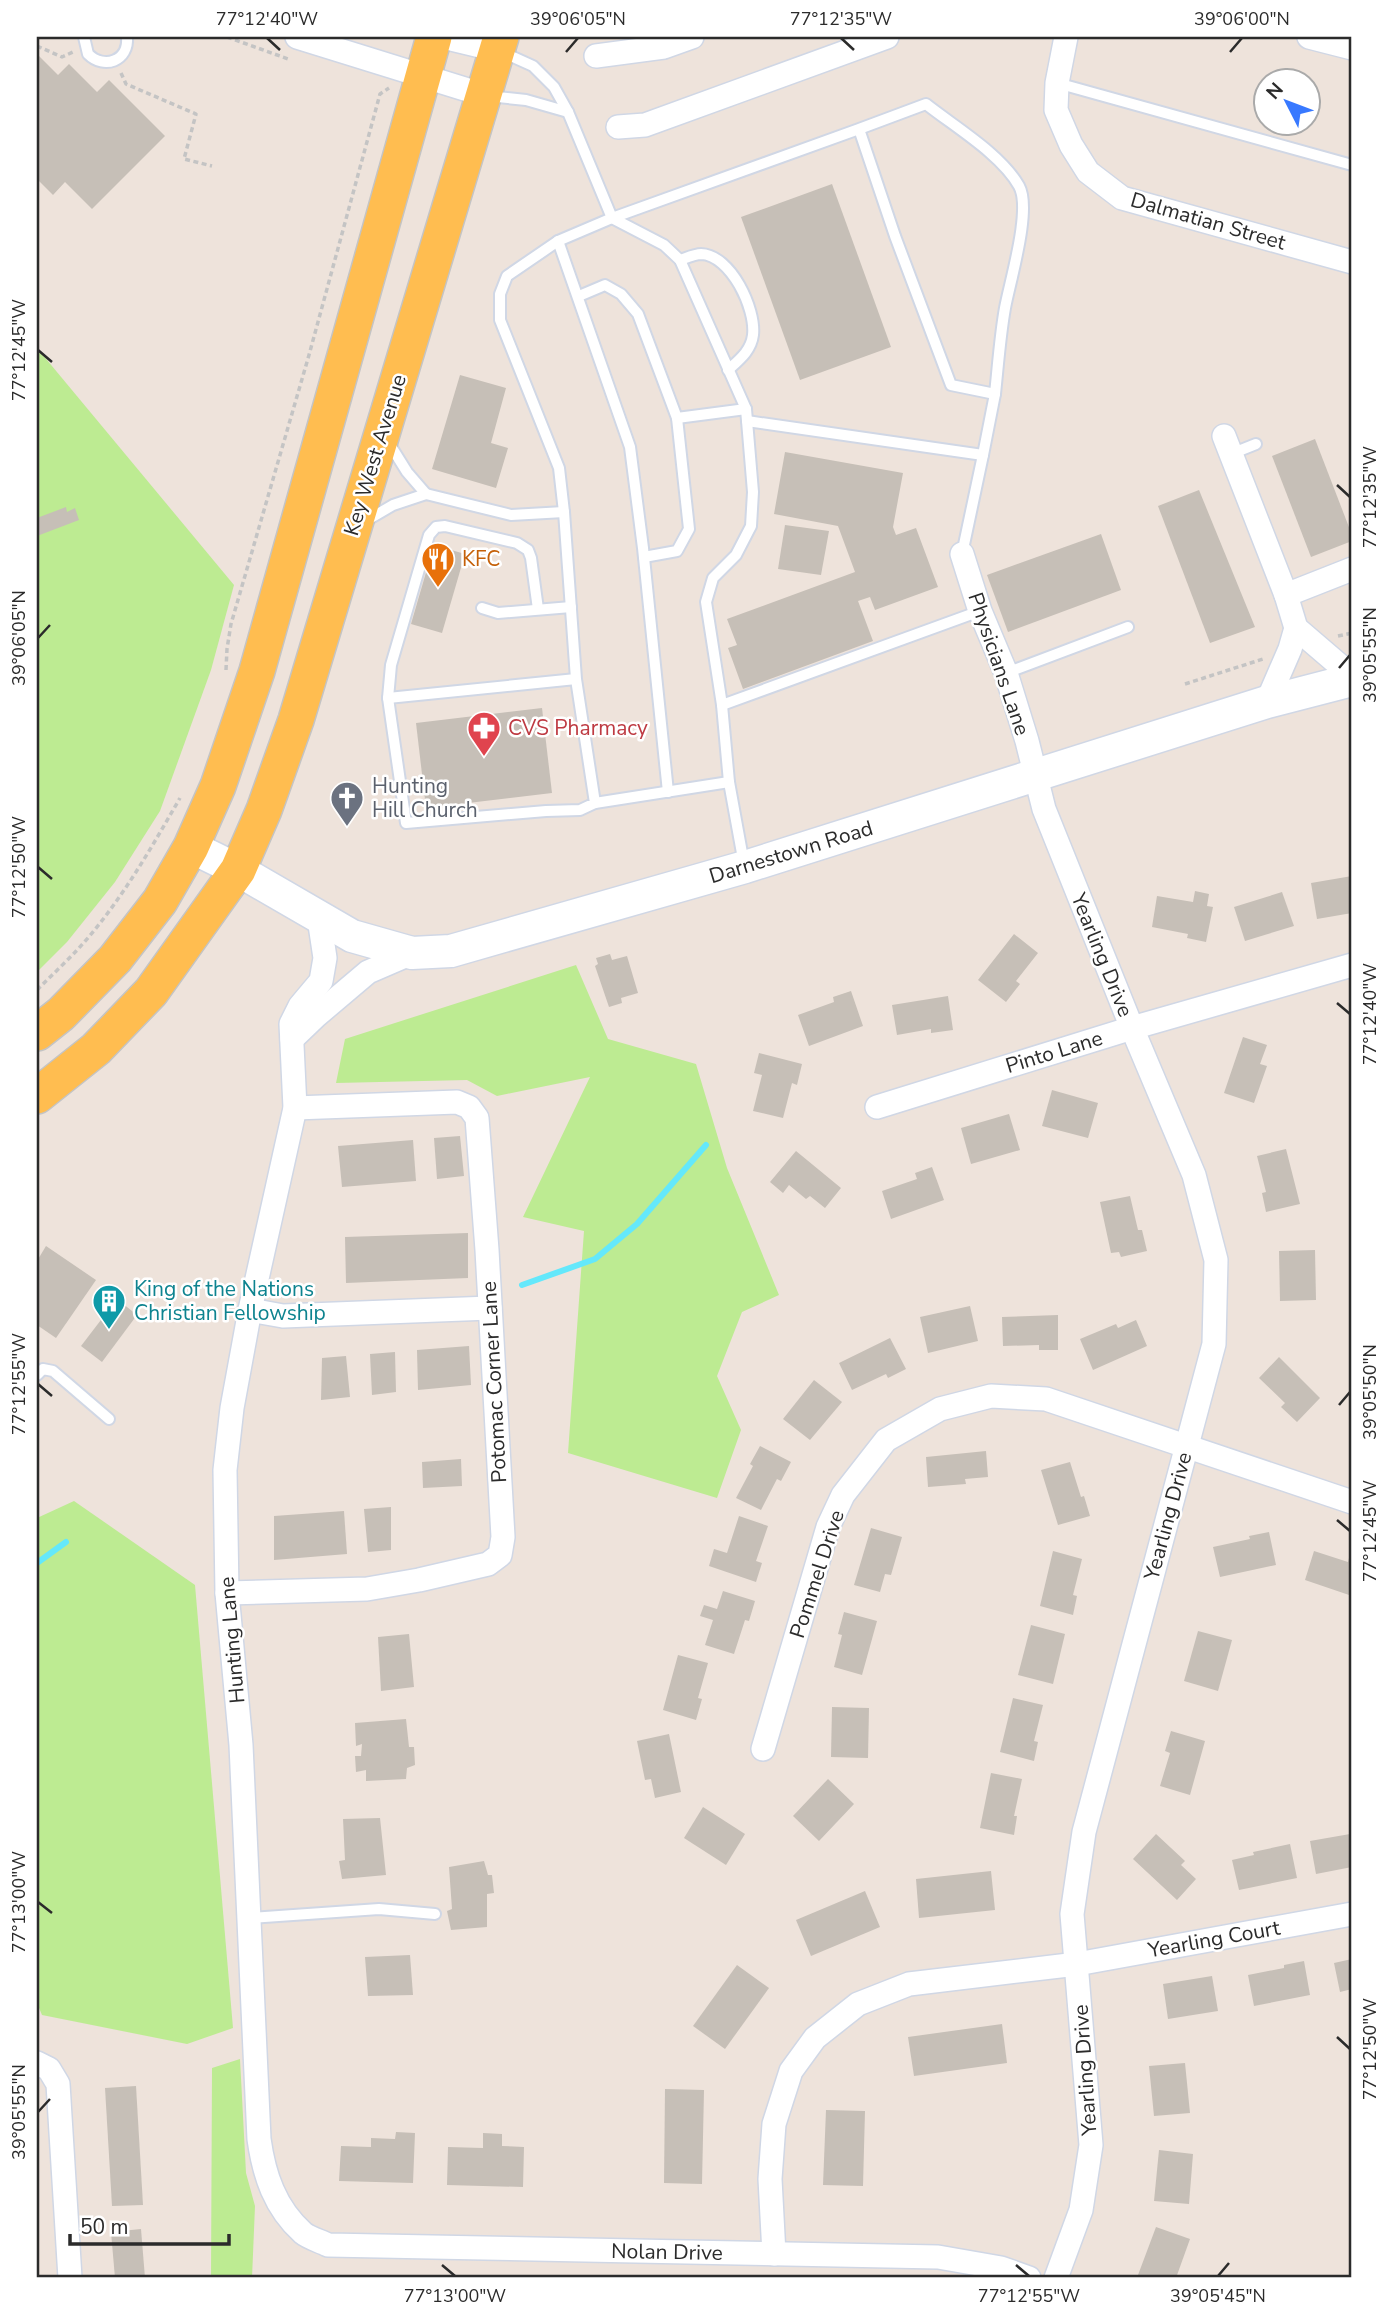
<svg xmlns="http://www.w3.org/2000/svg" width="1389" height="2315" font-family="'Nunito Sans',sans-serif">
  <rect width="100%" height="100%" fill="#eee3db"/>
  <g fill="#bdeb92">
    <polygon points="37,348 234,585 211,670 160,811 115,882 67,942 37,972"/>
    <polygon points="576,965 608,1039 696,1064 727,1168 779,1295 742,1312 717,1376 741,1430 717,1498 568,1453 584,1231 523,1217 590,1077 497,1096 467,1080 336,1083 345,1039"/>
    <polygon points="74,1501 195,1585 233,2028 187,2044 42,2015 37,2003 37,1518"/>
    <polygon points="240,2059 246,2173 255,2206 252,2278 211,2278 212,2068"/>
  </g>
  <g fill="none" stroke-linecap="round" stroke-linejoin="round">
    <g stroke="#64e8fb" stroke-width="6">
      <polyline points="522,1285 595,1259 637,1224 706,1145"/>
      <polyline points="37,1563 66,1542"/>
    </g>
  </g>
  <g fill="#c6bfb7">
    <polygon points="37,54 58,75 69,64 97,92 109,80 165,136 92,209 65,182 53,195 37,179"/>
    <polygon points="832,184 891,347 800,380 741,217"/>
    <polygon points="460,375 506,388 491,443 508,448 496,488 432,469"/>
    <polygon points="1315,439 1352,535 1352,541 1311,557 1272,456"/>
    <polygon points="785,452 903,473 893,527 896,535 916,528 938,587 875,610 870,597 858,601 873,641 743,689 728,648 737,645 727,619 855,572 838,526 774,514"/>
    <polygon points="1199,490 1255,627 1210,643 1158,506"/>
    <polygon points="66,507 67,512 75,508 79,520 37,536 37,518"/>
    <polygon points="785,525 829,531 821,575 778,569"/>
    <polygon points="1101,534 1121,590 1008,632 987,575"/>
    <polygon points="434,545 465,554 442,633 411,624"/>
    <polygon points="542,708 552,793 426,808 416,723"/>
    <polygon points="1352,876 1352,913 1317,919 1311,883"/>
    <polygon points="1195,891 1209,894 1207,906 1213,907 1206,942 1187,938 1188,934 1152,927 1157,896 1193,902"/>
    <polygon points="1282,892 1294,926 1245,941 1234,907"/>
    <polygon points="1014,934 1038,953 1016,981 1020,984 1006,1002 978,980"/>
    <polygon points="610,954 612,960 627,956 638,993 621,998 622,1003 609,1007 595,966 598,964 596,958"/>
    <polygon points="851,991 863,1026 809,1046 798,1015 834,1002 833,997"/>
    <polygon points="948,996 953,1030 931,1033 931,1029 897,1035 892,1005"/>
    <rect x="1349" y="1002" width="3" height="36"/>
    <polygon points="1243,1037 1267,1045 1260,1064 1267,1066 1254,1103 1224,1093"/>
    <polygon points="759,1053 802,1064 797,1085 792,1083 783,1118 753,1111 762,1075 754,1073"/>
    <polygon points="1052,1090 1098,1103 1088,1138 1042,1126"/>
    <polygon points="1009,1114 1020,1150 971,1164 961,1128"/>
    <polygon points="460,1136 464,1176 437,1179 434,1138"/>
    <polygon points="413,1140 416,1181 342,1187 338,1146"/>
    <polygon points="1286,1149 1300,1204 1266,1212 1262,1193 1266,1192 1257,1156"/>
    <polygon points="796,1151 841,1188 825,1208 810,1196 806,1199 789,1185 783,1193 770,1182"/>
    <polygon points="932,1167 944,1200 891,1219 882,1191 917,1179 915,1173"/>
    <polygon points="1130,1196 1138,1230 1142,1230 1147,1251 1121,1257 1119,1252 1111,1253 1100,1202"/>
    <polygon points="468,1233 468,1278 346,1283 345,1237"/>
    <polygon points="46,1246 96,1280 56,1338 37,1325 37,1261"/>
    <polygon points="1315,1250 1316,1300 1280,1301 1279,1251"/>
    <polygon points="117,1299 137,1315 102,1362 81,1346"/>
    <polygon points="970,1306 978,1341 928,1353 920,1317"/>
    <polygon points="1058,1315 1058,1350 1039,1350 1039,1345 1003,1346 1002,1317"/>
    <polygon points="1136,1320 1147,1346 1093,1370 1080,1339 1116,1324 1118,1328"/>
    <polygon points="890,1338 906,1369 888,1378 886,1374 852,1390 839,1363"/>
    <polygon points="469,1346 471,1385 418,1390 417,1350"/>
    <polygon points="395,1352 396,1392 372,1395 370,1354"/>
    <polygon points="346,1356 350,1397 321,1400 322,1358"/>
    <polygon points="1279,1357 1320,1398 1297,1422 1281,1407 1285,1403 1259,1378"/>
    <polygon points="814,1380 842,1402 810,1440 783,1419"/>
    <polygon points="760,1446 791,1462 781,1481 777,1479 761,1510 736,1498 753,1466 750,1464"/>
    <polygon points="986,1451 988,1477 965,1479 966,1484 928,1487 926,1457"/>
    <polygon points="461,1459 462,1486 423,1488 422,1462"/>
    <polygon points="1070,1462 1081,1497 1084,1496 1090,1516 1058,1525 1041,1470"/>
    <polygon points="391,1507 391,1550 368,1552 364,1509"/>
    <polygon points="344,1511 347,1554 274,1560 274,1516"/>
    <polygon points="739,1516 768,1526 756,1561 762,1563 756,1582 709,1566 714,1549 727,1553"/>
    <polygon points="871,1528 902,1537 891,1575 885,1574 880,1592 854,1585"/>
    <polygon points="1269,1532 1276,1565 1220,1577 1213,1547 1250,1539 1249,1536"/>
    <polygon points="1053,1551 1082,1559 1073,1595 1077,1596 1073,1615 1040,1606"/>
    <polygon points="1314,1551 1348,1562 1349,1558 1352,1559 1352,1596 1305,1580"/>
    <polygon points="723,1591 755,1601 749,1621 745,1620 734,1654 705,1645 713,1620 700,1616 704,1605 717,1609"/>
    <polygon points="844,1612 877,1621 862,1675 834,1667 842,1635 838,1634"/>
    <polygon points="1031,1625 1065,1634 1053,1684 1018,1675"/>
    <polygon points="1198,1631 1232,1640 1218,1691 1184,1681"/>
    <polygon points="409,1634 414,1687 381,1691 378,1637"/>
    <polygon points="678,1655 708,1663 698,1698 702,1699 696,1720 663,1710"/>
    <polygon points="1013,1698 1043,1705 1034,1741 1038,1742 1034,1761 1000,1752"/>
    <polygon points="832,1707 869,1708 868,1758 831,1757"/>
    <polygon points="406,1719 409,1747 414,1747 415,1765 407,1768 406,1779 366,1781 366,1770 356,1772 355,1756 361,1756 362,1744 356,1746 355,1723"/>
    <polygon points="1171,1731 1205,1741 1190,1795 1160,1786 1170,1753 1165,1751"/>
    <polygon points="669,1734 681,1792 655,1798 651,1779 645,1780 637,1741"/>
    <polygon points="991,1773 1022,1779 1014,1816 1017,1816 1014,1835 980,1828"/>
    <polygon points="828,1779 854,1804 819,1841 793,1816"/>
    <polygon points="703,1807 745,1834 726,1865 684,1838"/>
    <polygon points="380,1818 386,1875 342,1879 339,1861 345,1860 343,1819"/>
    <polygon points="1156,1834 1185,1861 1181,1865 1196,1879 1177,1900 1133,1859"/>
    <polygon points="1350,1834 1352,1840 1352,1867 1316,1874 1310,1841"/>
    <polygon points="1290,1844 1297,1878 1239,1890 1232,1860 1254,1855 1253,1852"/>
    <polygon points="484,1861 488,1875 492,1875 494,1893 487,1894 487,1927 451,1930 447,1911 452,1909 449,1867"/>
    <polygon points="991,1871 995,1910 919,1918 916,1879"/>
    <polygon points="865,1891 880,1927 811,1956 796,1920"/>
    <polygon points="410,1955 413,1995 368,1996 365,1957"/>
    <polygon points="1352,1959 1352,1989 1340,1992 1334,1963"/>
    <polygon points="1304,1961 1310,1995 1254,2006 1248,1975 1284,1968 1284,1965"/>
    <polygon points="737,1965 769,1988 725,2049 693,2026"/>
    <polygon points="1212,1976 1218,2011 1168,2019 1163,1984"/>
    <polygon points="1002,2024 1007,2063 914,2076 908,2037"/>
    <polygon points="1185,2063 1190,2113 1154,2116 1149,2066"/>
    <polygon points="136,2086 143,2205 112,2206 105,2088"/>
    <polygon points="665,2089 704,2090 702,2184 664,2183"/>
    <polygon points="826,2110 865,2111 863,2186 823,2185"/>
    <polygon points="396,2132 415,2133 413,2183 339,2181 341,2146 371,2147 371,2138 395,2139"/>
    <polygon points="483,2133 502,2134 502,2146 524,2147 523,2187 447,2185 448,2147 483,2148"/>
    <polygon points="1159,2150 1193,2154 1189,2204 1154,2201"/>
    <polygon points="1156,2227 1190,2239 1176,2278 1147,2278 1138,2275"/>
    <polygon points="141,2229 145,2278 115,2278 111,2232"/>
  </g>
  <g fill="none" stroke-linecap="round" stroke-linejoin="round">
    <defs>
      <g id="service">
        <path d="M84 37 88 54C104 70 129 61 127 37"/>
        <polyline points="500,51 533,66 554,87 568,112 612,218 664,245 680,260 746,409 753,492 751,526 736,555 713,578 706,602 722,705 729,782 744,864"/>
        <polyline points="1057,83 1352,165"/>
        <polyline points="488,96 526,100 568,112"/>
        <polyline points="558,241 630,447 643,548 668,792"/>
        <path d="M680 260C686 258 695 254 701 254 731 255 756 309 753 335 751 351 739 360 728 370"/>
        <polyline points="579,296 605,285 621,294 638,314 677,418 746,409"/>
        <polyline points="747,421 983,455 962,554"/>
        <polyline points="1231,454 1256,444"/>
        <polyline points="983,455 995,394"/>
        <polyline points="426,494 511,515 564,512"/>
        <polyline points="364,522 393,505 426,494 407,472 387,440"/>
        <polyline points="644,557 677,551 689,529 677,418"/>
        <polyline points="482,608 498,613 571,607"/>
        <polyline points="1006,673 1128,627"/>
        <path d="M576 679 595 803 580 810 546 811 406 823 388 698 576 679 564 512 559 468 500 320V294L507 276 558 241 612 218 859 129 895 236 951 385 995 394C998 366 1000 336 1005 308 1010 281 1032 209 1019 186 1001 154 955 127 926 104L859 129"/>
        <polyline points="388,698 391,665 429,535 436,527 445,526 517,543 528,550 531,558 538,609"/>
        <polyline points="722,705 980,611"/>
        <polyline points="595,803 729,782"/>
        <polyline points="37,1375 43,1369 53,1371 109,1419"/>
        <polyline points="249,1918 379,1909 435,1914"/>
      </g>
      <g id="minor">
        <polyline points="297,37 484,95"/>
        <polyline points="443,37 497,50"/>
        <polyline points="1066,37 1057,83 1056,110 1071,145 1088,172 1122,198 1352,262"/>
        <polyline points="1309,37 1352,48"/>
        <polyline points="596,56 664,47 692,37"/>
        <polyline points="618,127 645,125 887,37"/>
        <polyline points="1224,436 1286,595 1352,569"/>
        <polyline points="962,554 980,611 1006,673 1027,741 1044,809 1132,1028 1194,1175 1216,1260 1214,1344 1084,1832 1072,1914 1091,2145 1081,2210 1056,2278"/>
        <polyline points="1286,595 1296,628 1352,676"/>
        <polyline points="1267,702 1290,649 1296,628"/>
        <path d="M319 918 325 958 321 981 300 1006 291 1024 295 1108 250 1310 232 1408 225 1470 227 1593 241 1745 259 2139C264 2175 275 2208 303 2233 309 2238 320 2241 328 2245L938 2257 1001 2268 1029 2278"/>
        <polyline points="292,1039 316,1016 368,972 412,953"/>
        <polyline points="877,1107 1132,1028 1352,965"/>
        <polyline points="250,1310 283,1316 490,1308"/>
        <polyline points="227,1593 367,1589 419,1580 488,1564 500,1555 503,1537 487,1250 477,1118 469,1107 457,1102 295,1108"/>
        <polyline points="763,1749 828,1527 843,1495 886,1440 940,1409 991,1396 1046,1399 1352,1502"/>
        <polyline points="37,2063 49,2069 58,2084 70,2278"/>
        <polyline points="774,2254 770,2179 774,2124 791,2071 815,2038 858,2004 909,1984 1077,1964 1352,1914"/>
      </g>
      <polyline id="secondary" points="191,847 238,870 352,936 412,953 451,951 745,867 1267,702 1352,680"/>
      <g id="primary">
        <polyline points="37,1033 61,1014 115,959 160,901 191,847 218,786 257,671 434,37"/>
        <polyline points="37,1096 96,1049 151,992 238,870 264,810 296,720 501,37"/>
      </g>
    </defs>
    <use href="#service" stroke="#d0d7e5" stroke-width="14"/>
    <use href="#minor" stroke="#d0d7e5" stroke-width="26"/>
    <use href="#secondary" stroke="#d0d7e5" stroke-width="35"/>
    <use href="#primary" stroke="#c4c4c4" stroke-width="38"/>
    <g stroke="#c4c4c4" stroke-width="3.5" stroke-dasharray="5 3.5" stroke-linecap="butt">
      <polyline points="227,37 291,60"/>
      <polyline points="37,46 62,57 73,52"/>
      <polyline points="121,73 126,84 196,114 184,159 212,166"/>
      <polyline points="1338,636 1352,633"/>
      <polyline points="226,670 227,649 231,624 309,355 380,94 389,88"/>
      <polyline points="1185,684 1263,659"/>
      <path d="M37 990C51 976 66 962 79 948 120 903 150 850 180 798"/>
    </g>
    <use href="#service" stroke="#fff" stroke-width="10"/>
    <use href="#minor" stroke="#fff" stroke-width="23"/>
    <use href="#secondary" stroke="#fff" stroke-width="32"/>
    <use href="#primary" stroke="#ffbd50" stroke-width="35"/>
  </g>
  <path fill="none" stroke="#2b2b2b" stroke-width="2.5" d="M267 38 280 50M841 38 854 50M566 52 578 38M1230 52 1242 38M38 350 52 362M1337 485 1350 497M38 638 50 625M1339 668 1350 655M38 867 52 879M1337 1003 1350 1014M38 1384 52 1396M1339 1405 1350 1392M1337 1520 1350 1531M38 1902 52 1913M1337 2037 1350 2049M38 2112 50 2099M442 2265 455 2276M1016 2265 1029 2276M1218 2276 1229 2263"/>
  <defs>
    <symbol id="restaurant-pin" viewBox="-11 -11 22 30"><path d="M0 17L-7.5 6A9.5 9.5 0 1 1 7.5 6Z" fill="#e8710a" stroke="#fff"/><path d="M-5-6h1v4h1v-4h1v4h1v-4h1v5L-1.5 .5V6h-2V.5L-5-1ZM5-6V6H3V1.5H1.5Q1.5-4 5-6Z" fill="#fff"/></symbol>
    <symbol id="pharmacy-pin" viewBox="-11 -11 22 30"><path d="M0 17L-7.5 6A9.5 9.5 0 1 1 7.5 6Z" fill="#e0444e" stroke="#fff"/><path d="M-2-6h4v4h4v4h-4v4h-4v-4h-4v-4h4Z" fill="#fff"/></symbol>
    <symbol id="church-pin" viewBox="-11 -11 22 30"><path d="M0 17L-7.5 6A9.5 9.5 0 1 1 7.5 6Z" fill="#6b7280" stroke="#fff"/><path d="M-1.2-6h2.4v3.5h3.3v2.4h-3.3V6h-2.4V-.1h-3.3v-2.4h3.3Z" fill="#fff"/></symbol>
    <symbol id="building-pin" viewBox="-11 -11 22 30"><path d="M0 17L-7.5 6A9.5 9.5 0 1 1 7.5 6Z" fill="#0f9aa8" stroke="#fff"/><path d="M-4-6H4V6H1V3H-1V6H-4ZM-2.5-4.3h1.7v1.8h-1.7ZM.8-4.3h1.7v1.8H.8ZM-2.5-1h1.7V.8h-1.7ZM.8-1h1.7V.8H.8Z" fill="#fff"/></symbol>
  </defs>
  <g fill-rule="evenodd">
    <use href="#restaurant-pin" x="419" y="540" width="38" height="52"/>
    <use href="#pharmacy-pin" x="465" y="709" width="38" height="52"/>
    <use href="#church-pin" x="328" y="779" width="38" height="52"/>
    <use href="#building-pin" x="90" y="1282" width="38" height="52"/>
  </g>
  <g text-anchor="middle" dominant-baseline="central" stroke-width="5" stroke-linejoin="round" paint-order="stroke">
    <g font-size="21" fill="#2b2b2b" stroke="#fff">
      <text transform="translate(1208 221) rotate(16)">Dalmatian Street</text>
      <text transform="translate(375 455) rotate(-73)">Key West Avenue</text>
      <text transform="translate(999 664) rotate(71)">Physicians Lane</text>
      <text transform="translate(791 852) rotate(-17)">Darnestown Road</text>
      <text transform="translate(1102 955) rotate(68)">Yearling Drive</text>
      <text transform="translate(1054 1052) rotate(-17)">Pinto Lane</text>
      <text transform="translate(494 1382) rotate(-93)">Potomac Corner Lane</text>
      <text transform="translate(1168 1516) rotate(-75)">Yearling Drive</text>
      <text transform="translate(817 1574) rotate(-72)">Pommel Drive</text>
      <text transform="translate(232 1640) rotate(-95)">Hunting Lane</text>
      <text transform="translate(1214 1939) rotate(-10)">Yearling Court</text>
      <text transform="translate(1085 2070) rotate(-94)">Yearling Drive</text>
      <text transform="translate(667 2252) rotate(1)">Nolan Drive</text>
    </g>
    <g font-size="21" fill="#c56008" stroke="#fff" text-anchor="start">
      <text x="462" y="559">KFC</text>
    </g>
    <g font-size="21" fill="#be3a42" stroke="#fff" text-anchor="start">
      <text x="508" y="728">CVS Pharmacy</text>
    </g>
    <g font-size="21" fill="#5b616d" stroke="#fff" text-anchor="start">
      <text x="372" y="786">Hunting<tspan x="372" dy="24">Hill Church</tspan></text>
    </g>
    <g font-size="21" fill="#0d838f" stroke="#fff" text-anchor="start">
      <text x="134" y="1289">King of the Nations<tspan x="134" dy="24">Christian Fellowship</tspan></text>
    </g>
  </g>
  <rect width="1389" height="2315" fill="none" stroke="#ffffff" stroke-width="77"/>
  <g transform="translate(1287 102) rotate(312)"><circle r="33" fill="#ffffff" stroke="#aaaaaa" stroke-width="2"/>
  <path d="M0-5L12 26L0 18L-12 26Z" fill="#3879ff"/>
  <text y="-10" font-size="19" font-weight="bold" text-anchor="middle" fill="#2b2b2b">N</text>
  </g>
  <path d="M70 2234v10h159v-10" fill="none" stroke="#2b2b2b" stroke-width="3.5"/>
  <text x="80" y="2234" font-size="21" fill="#2b2b2b" stroke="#ffffff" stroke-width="5" paint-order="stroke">50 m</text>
  <rect x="38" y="38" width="1312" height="2238" fill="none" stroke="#2b2b2b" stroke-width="2.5"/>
  <g font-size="18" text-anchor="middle" fill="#2b2b2b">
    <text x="267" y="25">77°12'40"W</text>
    <text x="578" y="25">39°06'05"N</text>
    <text x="841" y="25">77°12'35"W</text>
    <text x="1242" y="25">39°06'00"N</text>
    <text transform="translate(19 350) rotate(-90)" y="6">77°12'45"W</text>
    <text transform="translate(1370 497) rotate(-90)" y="6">77°12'35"W</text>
    <text transform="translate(19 638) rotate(-90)" y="6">39°06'05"N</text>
    <text transform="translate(1370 655) rotate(-90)" y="6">39°05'55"N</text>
    <text transform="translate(19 867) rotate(-90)" y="6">77°12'50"W</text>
    <text transform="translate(1370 1014) rotate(-90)" y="6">77°12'40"W</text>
    <text transform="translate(19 1384) rotate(-90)" y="6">77°12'55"W</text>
    <text transform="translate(1370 1392) rotate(-90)" y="6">39°05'50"N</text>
    <text transform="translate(1370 1531) rotate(-90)" y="6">77°12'45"W</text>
    <text transform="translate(19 1902) rotate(-90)" y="6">77°13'00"W</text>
    <text transform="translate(1370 2049) rotate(-90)" y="6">77°12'50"W</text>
    <text transform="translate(19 2112) rotate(-90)" y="6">39°05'55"N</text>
    <text x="455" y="2302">77°13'00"W</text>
    <text x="1029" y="2302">77°12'55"W</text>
    <text x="1218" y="2302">39°05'45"N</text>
  </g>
</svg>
